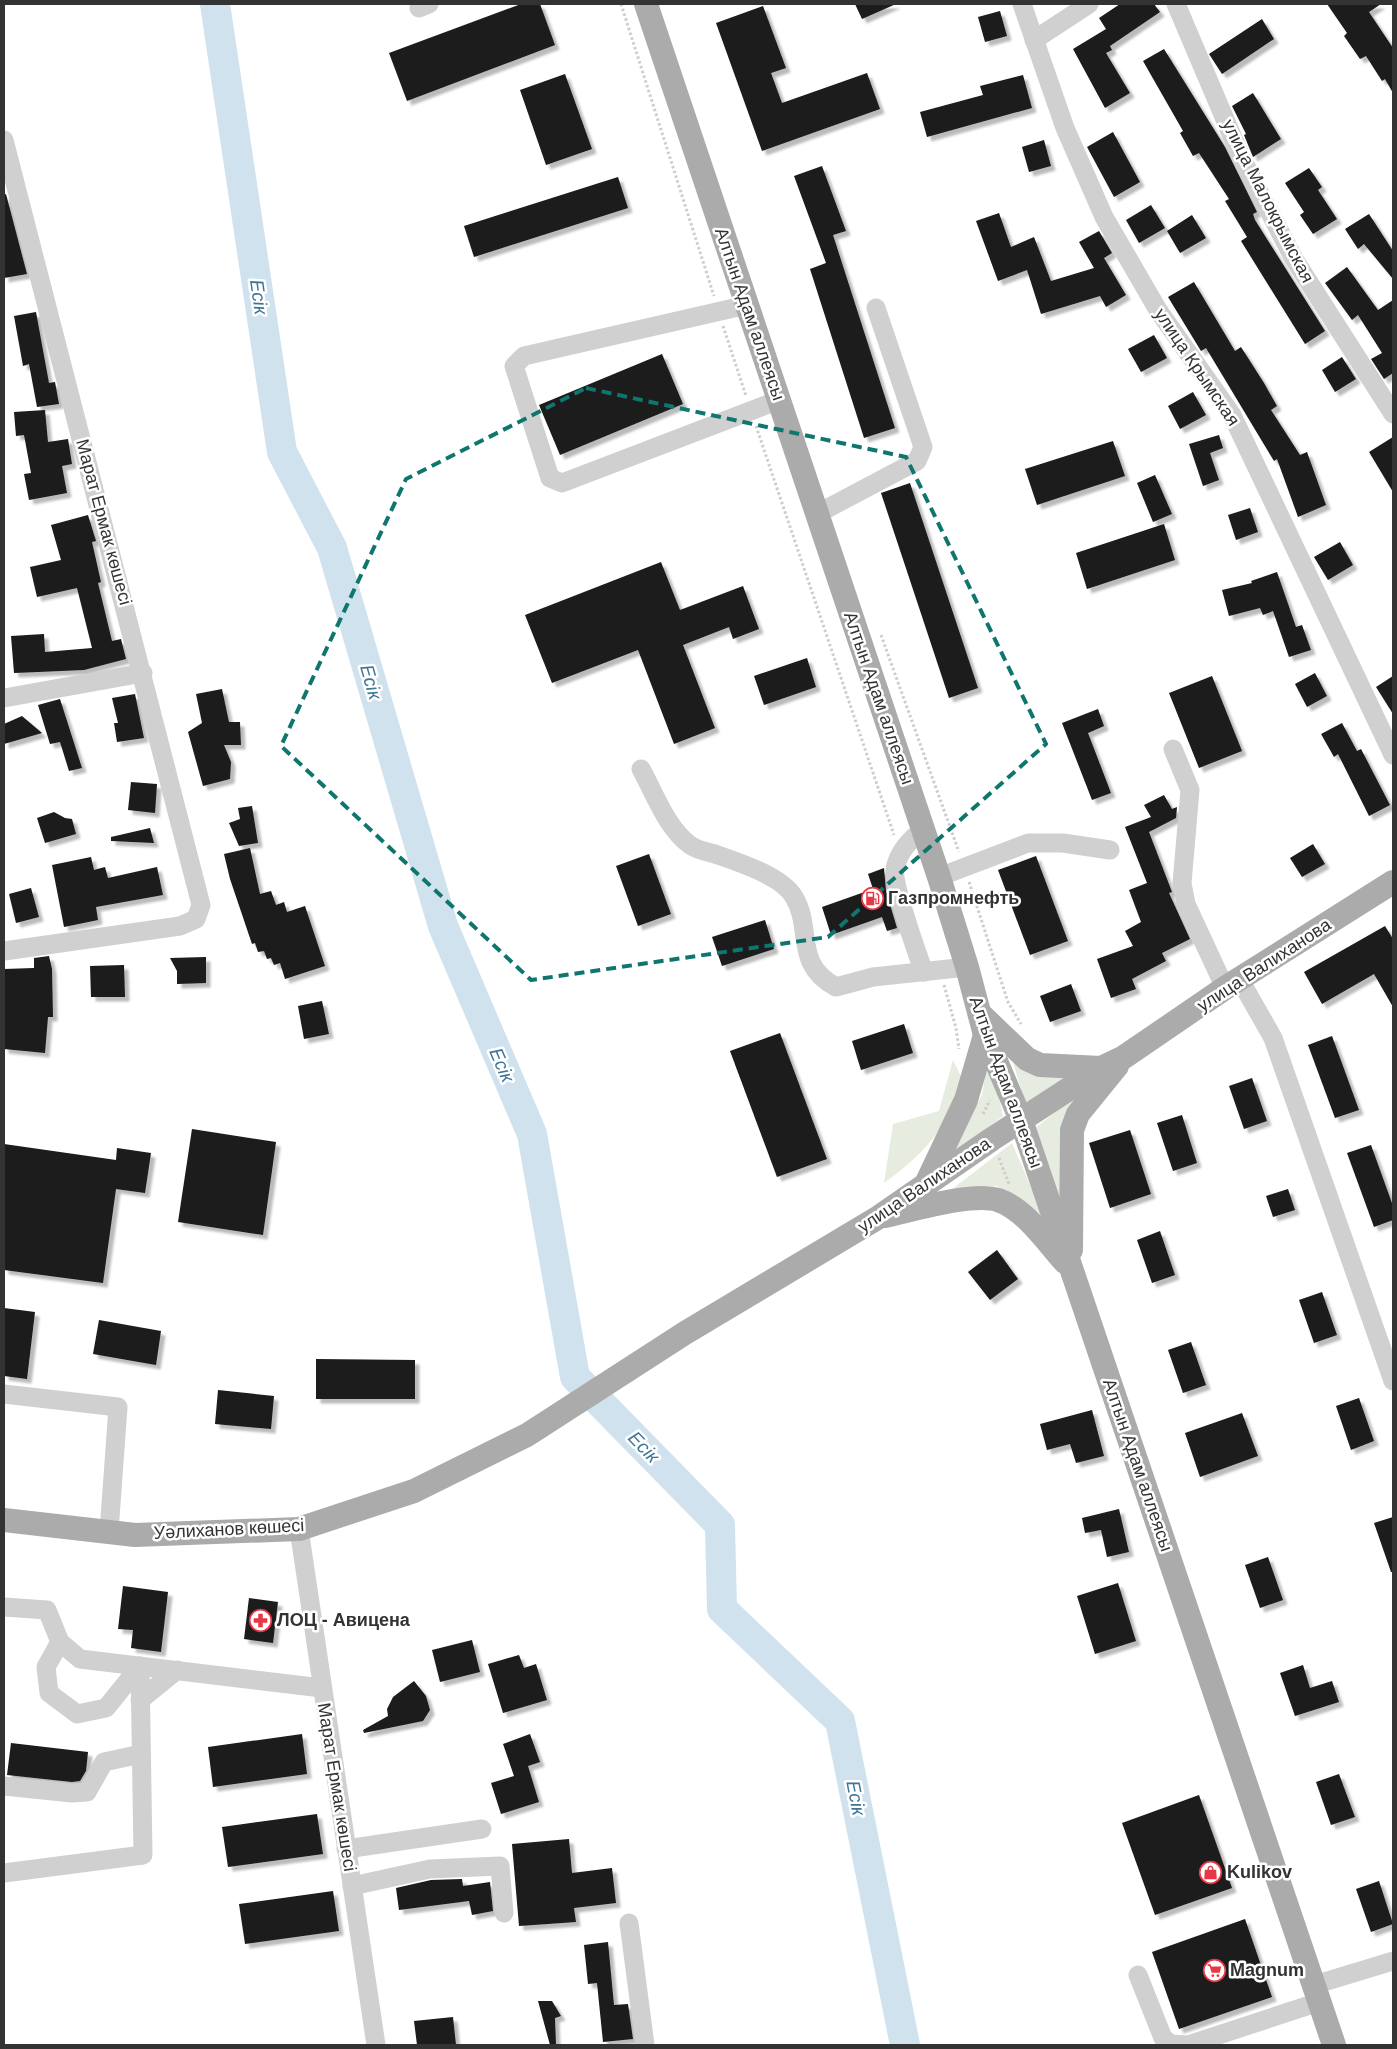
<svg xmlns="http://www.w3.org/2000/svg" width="1397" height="2049" font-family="Helvetica,sans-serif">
  <defs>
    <filter id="shadow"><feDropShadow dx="4.5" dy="4.5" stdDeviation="1" flood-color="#0004"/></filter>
  </defs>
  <rect width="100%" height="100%" fill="#fff"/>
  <g fill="#e6ecdf">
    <polygon points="1009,1049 1077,1076 1026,1105"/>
    <polygon points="989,1054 1003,1116 937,1167 982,1095"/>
    <path d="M953 1060 965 1085C943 1130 925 1154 884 1183L893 1124 939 1111Z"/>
    <polygon points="1091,1083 1063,1167 1059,1201 1034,1129"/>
    <polygon points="1012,1143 1052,1236 997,1186 972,1187 943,1196"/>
  </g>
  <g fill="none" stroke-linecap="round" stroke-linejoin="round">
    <polyline stroke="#cfe2ee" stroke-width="30" points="215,4 282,452 332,548 443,926 532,1134 575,1377 720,1525 722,1609 840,1721 905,2045"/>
  </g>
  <g fill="#1a1a1a" filter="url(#shadow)">
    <polygon points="521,4 540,4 555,45 407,101 389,53"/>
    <polygon points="855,4 896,4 862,19"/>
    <polygon points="1120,4 1154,4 1160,12 1110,46 1112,50 1106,53 1130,93 1105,108 1073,49 1106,29 1099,18"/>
    <polygon points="1327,4 1381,4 1369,12 1393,48 1393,93 1385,79 1382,81 1366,56 1360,59 1344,36 1347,33"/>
    <polygon points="763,6 786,68 771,73 782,103 867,73 880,109 762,151 716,23"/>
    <polygon points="1000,11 1007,36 985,42 978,17"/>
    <polygon points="1262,19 1274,39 1222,74 1209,54"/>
    <polygon points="1164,49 1225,147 1257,212 1253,214 1255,220 1325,331 1305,344 1241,241 1247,237 1225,201 1229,199 1199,153 1193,156 1180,133 1183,131 1143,61"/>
    <polygon points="565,74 592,149 546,165 520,90"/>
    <polygon points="1023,75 1032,108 927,137 920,112 983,95 980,86"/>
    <polygon points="1253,93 1281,139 1253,157 1244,135 1246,134 1232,106"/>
    <polygon points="1113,132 1140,182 1114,197 1087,147"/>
    <polygon points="1044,140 1051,166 1029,172 1022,147"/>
    <polygon points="822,166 846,231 833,235 895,428 864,438 810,269 826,263 794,176"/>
    <polygon points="1309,168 1322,187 1318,190 1337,219 1313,234 1300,215 1304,212 1285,183"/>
    <polygon points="618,177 628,208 474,257 464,226"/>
    <polygon points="6,194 27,274 4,278 4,195"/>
    <polygon points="1151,205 1165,228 1139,243 1126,220"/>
    <polygon points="999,213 1011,247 1034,237 1051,281 1094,268 1079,242 1099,231 1112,253 1104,258 1126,295 1106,307 1100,296 1041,314 1027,270 998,281 976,221"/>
    <polygon points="1369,214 1393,251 1393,279 1364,244 1358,249 1345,229"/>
    <polygon points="1192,215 1206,238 1180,253 1167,231"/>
    <polygon points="1347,267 1378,310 1393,300 1393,373 1384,379 1371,359 1382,353 1358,315 1352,320 1325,283"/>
    <polygon points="1194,282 1235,351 1241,347 1264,383 1277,406 1271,410 1300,455 1307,452 1326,505 1298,517 1277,459 1274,461 1206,348 1201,351 1168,297"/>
    <polygon points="36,312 49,383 55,382 59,404 37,407 29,364 23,366 14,316"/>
    <polygon points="1154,335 1167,358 1141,372 1128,349"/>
    <polygon points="662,354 683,404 560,455 539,405"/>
    <polygon points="1342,357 1356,379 1335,392 1322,370"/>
    <polygon points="1193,392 1206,415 1180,429 1168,406"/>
    <polygon points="45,410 48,442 68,439 72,464 62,466 67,493 29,500 24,474 31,473 24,435 16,436 14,412"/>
    <polygon points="1219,435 1223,448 1210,453 1219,480 1203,486 1189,444"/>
    <polygon points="1393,437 1393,492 1369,452"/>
    <polygon points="1113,441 1125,476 1037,505 1025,469"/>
    <polygon points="1155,475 1172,514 1153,522 1137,483"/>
    <polygon points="910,483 978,688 949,698 881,493"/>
    <polygon points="1250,508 1258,532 1236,540 1228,515"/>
    <polygon points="88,515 96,541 92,542 101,582 98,583 112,641 121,639 126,659 84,670 14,673 11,636 44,634 45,652 92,648 77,588 37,597 30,567 61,560 51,525"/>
    <polygon points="1164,524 1175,560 1087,589 1076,553"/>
    <polygon points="1340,542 1353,565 1328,580 1314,557"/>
    <polygon points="661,562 680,610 743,586 759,629 733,639 729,627 683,645 715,728 674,744 638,650 552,683 525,615"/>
    <polygon points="1277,572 1296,627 1302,625 1311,650 1289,657 1273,611 1263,615 1260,608 1229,616 1222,590 1252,583 1251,581"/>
    <polygon points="807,658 816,687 764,705 754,676"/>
    <polygon points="1315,673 1327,696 1307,707 1295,684"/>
    <polygon points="1212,676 1242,751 1199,768 1169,693"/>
    <polygon points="1393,676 1393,714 1376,687"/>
    <polygon points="222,689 229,722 240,722 241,745 224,745 231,762 230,779 203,786 188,732 202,723 196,694"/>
    <polygon points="135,694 144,738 117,742 114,723 118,723 112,698"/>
    <polygon points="60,699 82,768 69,771 60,742 50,744 38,705"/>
    <polygon points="1098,709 1104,726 1088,733 1111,793 1092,800 1062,723"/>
    <polygon points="22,716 42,733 4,744 4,724"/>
    <polygon points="1342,723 1357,751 1361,749 1390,805 1369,816 1338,754 1334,757 1321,734"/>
    <polygon points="131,782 157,784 155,813 128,810"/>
    <polygon points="1164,795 1172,809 1177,807 1176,818 1149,832 1172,892 1169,893 1190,939 1162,953 1166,961 1132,979 1136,989 1111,998 1097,959 1133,946 1125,931 1141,922 1129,890 1147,883 1125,827 1151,817 1144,805"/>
    <polygon points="252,806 258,843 239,846 229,823 240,819 238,808"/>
    <polygon points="54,812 65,818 72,819 76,834 45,843 37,818"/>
    <polygon points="150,828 154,843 111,841 111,837"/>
    <polygon points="1313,844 1325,864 1302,877 1290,858"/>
    <polygon points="250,848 260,894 271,891 276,905 284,902 287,912 305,906 325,966 285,979 280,963 274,965 271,958 267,959 264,951 258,952 255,943 252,944 230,879 224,854"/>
    <polygon points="649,854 671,914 638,926 616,866"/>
    <polygon points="1036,856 1068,941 1030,955 998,870"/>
    <polygon points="91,857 94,870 105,867 108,878 157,867 163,895 96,907 98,920 64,927 52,865"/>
    <polygon points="884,868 886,891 897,928 887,931 882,917 831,935 822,907 873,889 868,874"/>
    <polygon points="31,888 39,917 16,923 9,894"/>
    <polygon points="765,920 774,949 722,966 712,937"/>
    <polygon points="1385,926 1393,939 1393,1007 1374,974 1322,1004 1304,972"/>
    <polygon points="49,956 52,969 53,1017 48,1017 45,1053 4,1049 4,969 34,968 34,958"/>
    <polygon points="206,957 206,983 177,984 177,971 170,958"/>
    <polygon points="124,965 125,997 91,997 90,966"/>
    <polygon points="1071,984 1081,1011 1050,1022 1040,996"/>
    <polygon points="322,1001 329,1034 304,1039 298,1006"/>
    <polygon points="904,1024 913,1053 861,1070 852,1041"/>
    <polygon points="780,1033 827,1159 777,1177 730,1051"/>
    <polygon points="1332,1036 1359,1110 1335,1118 1308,1045"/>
    <polygon points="1252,1078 1267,1121 1244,1129 1229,1086"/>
    <polygon points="1182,1115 1197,1163 1173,1171 1157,1123"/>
    <polygon points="192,1129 276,1142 263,1235 178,1222"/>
    <polygon points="1130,1130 1151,1194 1110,1208 1089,1143"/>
    <polygon points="4,1144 116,1160 117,1148 151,1153 145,1193 116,1189 103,1283 4,1270"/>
    <polygon points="1371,1145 1393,1206 1393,1220 1374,1227 1347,1153"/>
    <polygon points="1288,1189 1295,1210 1273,1217 1266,1196"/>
    <polygon points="1160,1231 1175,1275 1152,1283 1137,1240"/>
    <polygon points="997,1250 1018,1279 990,1300 968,1272"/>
    <polygon points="1322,1292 1337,1335 1314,1343 1299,1300"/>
    <polygon points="4,1308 35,1312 27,1379 4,1376"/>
    <polygon points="99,1320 161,1331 156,1365 93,1354"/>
    <polygon points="1191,1342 1206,1385 1183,1393 1168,1350"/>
    <polygon points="316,1359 415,1360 415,1399 316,1399"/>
    <polygon points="218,1390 274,1396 271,1429 215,1424"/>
    <polygon points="1359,1398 1374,1441 1351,1450 1336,1406"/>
    <polygon points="1092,1410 1104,1456 1076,1463 1070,1444 1047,1450 1040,1424"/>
    <polygon points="1242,1413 1258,1456 1200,1477 1185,1433"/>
    <polygon points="1119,1509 1129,1552 1107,1557 1101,1530 1085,1533 1082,1518"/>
    <polygon points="1393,1517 1393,1572 1391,1572 1374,1523"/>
    <polygon points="1268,1557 1283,1600 1260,1608 1245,1565"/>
    <polygon points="1118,1583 1136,1641 1095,1654 1077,1596"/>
    <polygon points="123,1586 168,1592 161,1652 131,1648 133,1630 118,1629"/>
    <polygon points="249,1598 278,1602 273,1643 244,1639"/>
    <polygon points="472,1640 480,1672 440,1682 432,1650"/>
    <polygon points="519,1655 524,1668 536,1664 547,1700 503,1713 488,1664"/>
    <polygon points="1303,1665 1310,1688 1332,1681 1339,1702 1295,1716 1280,1673"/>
    <polygon points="414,1681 426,1696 430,1710 423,1721 364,1733 363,1730 388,1716 387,1709 393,1697"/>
    <polygon points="302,1734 307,1774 213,1787 208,1747"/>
    <polygon points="530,1734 540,1762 528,1766 539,1802 501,1814 491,1783 514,1776 503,1744"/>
    <polygon points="11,1743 88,1752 86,1771 80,1781 72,1782 7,1775"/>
    <polygon points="1339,1774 1355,1817 1331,1825 1316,1782"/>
    <polygon points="1199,1795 1232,1888 1155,1915 1122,1823"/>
    <polygon points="317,1814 323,1854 228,1867 222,1827"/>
    <polygon points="569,1839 572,1873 612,1868 616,1903 574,1908 576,1922 519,1926 512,1844"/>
    <polygon points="462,1879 463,1886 490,1882 493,1911 472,1915 469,1901 399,1910 396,1888 431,1880"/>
    <polygon points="1379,1881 1393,1924 1371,1932 1356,1889"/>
    <polygon points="333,1891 339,1931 245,1944 239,1904"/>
    <polygon points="1245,1919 1272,1997 1179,2029 1152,1952"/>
    <polygon points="608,1942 614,2005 628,2004 633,2039 603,2042 597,1983 588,1984 584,1945"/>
    <polygon points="538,2001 552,2001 561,2016 555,2018 556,2045 550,2045"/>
    <polygon points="453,2017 456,2045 417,2045 414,2021"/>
  </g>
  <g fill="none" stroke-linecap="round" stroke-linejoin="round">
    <g stroke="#cdcdcd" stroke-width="3" stroke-dasharray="2.5 2.5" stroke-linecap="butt">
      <polyline points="621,4 714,296"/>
      <polyline points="723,326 746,396"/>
      <polyline points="756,426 894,835"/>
      <polyline points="881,635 959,852"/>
      <polyline points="969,882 1008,1002 1021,1024"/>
      <polyline points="944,985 956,1028 959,1049"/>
      <polyline points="983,1114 990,1100"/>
      <polyline points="999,1158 1009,1184"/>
    </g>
    <g stroke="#d0d0d0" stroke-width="19">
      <polyline points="1022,4 1065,128 1104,217 1158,310 1232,415 1393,755"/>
      <polyline points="1176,4 1241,157 1294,259 1393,414"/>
      <polyline points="419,8 429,4"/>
      <polyline points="1034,40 1089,4"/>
      <polyline points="4,140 201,905 196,919 180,926 4,951"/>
      <polyline points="747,305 524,356 514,366 550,478 562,483 779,400"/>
      <polyline points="817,514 917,461 923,447 876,308"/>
      <polyline points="4,698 143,673"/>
      <polyline points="1173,749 1190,790 1182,883 1186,904 1225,988"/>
      <path d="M641 769C655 794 666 827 690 845 697 850 707 852 715 854 738 862 782 876 794 897 813 928 793 964 836 987L873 977 967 967"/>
      <path d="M923 829C910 840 898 852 895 869 892 882 918 956 924 972"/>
      <polyline points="939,877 1028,843 1063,843 1110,850"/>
      <polyline points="1240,980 1273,1038 1393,1381"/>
      <polyline points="4,1394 118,1407 109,1532"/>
      <polyline points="299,1529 376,2045"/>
      <polyline points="4,1607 47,1610 60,1642 80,1659 322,1688"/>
      <polyline points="60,1642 46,1667 49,1693 77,1714 106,1708 140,1666"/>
      <polyline points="140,1700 177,1670"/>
      <polyline points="4,1786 72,1793 87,1792 104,1762 141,1754"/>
      <polyline points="346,1849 482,1829"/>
      <polyline points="4,1873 143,1855 140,1666"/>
      <polyline points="352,1886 430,1869 500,1866 504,1913"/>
      <polyline points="629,1923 645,2045"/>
      <polyline points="1138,1975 1163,2038 1171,2044 1188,2045 1319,2002"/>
      <polyline points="1314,1985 1393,1961"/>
    </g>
    <g stroke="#ababab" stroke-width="24">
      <polyline points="646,4 939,877 967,967 985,1035 1021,1120 1334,2045"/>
      <polyline points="980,1014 1027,1059 1040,1065 1101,1068"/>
      <polyline points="928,1180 966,1100 985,1035"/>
      <path d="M885 1216C913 1210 972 1192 998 1200 1025 1209 1047 1242 1065 1262"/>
      <polyline points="1071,1250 1072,1130 1078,1114 1117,1066"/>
      <polyline points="4,1520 135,1535 299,1529 414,1491 527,1435 685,1333 879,1217 992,1139 1101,1068 1124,1057 1225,988 1393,882"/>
    </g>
  </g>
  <path fill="none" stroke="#0f766e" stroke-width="4" stroke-dasharray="10 6" stroke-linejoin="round" d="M586 388 906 457 1046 744 828 937 531 980 281 746 406 479Z"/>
  <defs>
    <symbol id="fuel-ring" viewBox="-11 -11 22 22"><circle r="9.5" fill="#fff" stroke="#e63946" stroke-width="1.5"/><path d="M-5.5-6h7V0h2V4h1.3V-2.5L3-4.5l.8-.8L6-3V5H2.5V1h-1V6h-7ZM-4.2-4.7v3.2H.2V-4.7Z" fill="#e63946"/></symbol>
    <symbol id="pharmacy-ring" viewBox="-11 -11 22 22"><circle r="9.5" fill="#fff" stroke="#e63946" stroke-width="1.5"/><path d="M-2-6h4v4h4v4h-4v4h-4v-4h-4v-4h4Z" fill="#e63946"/></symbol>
    <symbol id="shop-ring" viewBox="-11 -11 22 22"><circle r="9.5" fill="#fff" stroke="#e63946" stroke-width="1.5"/><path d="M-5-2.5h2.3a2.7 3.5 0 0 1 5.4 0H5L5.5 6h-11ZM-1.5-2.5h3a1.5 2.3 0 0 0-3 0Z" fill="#e63946"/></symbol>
    <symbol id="supermarket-ring" viewBox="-11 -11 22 22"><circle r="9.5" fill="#fff" stroke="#e63946" stroke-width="1.5"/><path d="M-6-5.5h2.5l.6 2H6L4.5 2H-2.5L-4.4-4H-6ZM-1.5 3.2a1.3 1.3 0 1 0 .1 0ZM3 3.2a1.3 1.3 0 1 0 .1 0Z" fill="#e63946"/></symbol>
  </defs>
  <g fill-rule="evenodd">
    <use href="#fuel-ring" x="860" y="886" width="25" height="25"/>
    <use href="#pharmacy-ring" x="248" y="1608" width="25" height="25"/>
    <use href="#shop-ring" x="1198" y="1860" width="25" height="25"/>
    <use href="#supermarket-ring" x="1202" y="1958" width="25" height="25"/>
  </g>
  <g text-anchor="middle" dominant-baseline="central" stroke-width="5" stroke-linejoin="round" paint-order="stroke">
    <g font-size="18" fill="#333" stroke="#fff">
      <text transform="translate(1268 201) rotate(63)">улица Малокрымская</text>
      <text transform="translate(750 314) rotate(71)">Алтын Адам аллеясы</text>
      <text transform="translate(1197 367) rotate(56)">улица Крымская</text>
      <text transform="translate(104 522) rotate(75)">Марат Ермак көшесі</text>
      <text transform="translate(879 698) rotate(71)">Алтын Адам аллеясы</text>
      <text transform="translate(1264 965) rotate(-33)">улица Валиханова</text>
      <text transform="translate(1006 1082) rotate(70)">Алтын Адам аллеясы</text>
      <text transform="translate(924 1185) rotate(-34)">улица Валиханова</text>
      <text transform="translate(1138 1465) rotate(71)">Алтын Адам аллеясы</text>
      <text transform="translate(229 1529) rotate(-3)">Уәлиханов көшесі</text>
      <text transform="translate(337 1787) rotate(81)">Марат Ермак көшесі</text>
    </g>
    <g font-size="18" font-weight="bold" fill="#333" stroke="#fff" text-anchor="start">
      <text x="888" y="898">Газпромнефть</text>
      <text x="277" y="1620">ЛОЦ - Авицена</text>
      <text x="1227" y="1872">Kulikov</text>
      <text x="1230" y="1970">Magnum</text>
    </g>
    <g font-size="19" font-style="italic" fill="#3f7597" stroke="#fff">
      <text transform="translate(259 297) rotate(82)">Есік</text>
      <text transform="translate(371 682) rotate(74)">Есік</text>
      <text transform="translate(502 1065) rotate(67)">Есік</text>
      <text transform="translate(644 1447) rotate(46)">Есік</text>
      <text transform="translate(856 1798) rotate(79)">Есік</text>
    </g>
  </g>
  <rect width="1397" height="2049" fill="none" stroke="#333333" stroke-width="10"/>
</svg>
